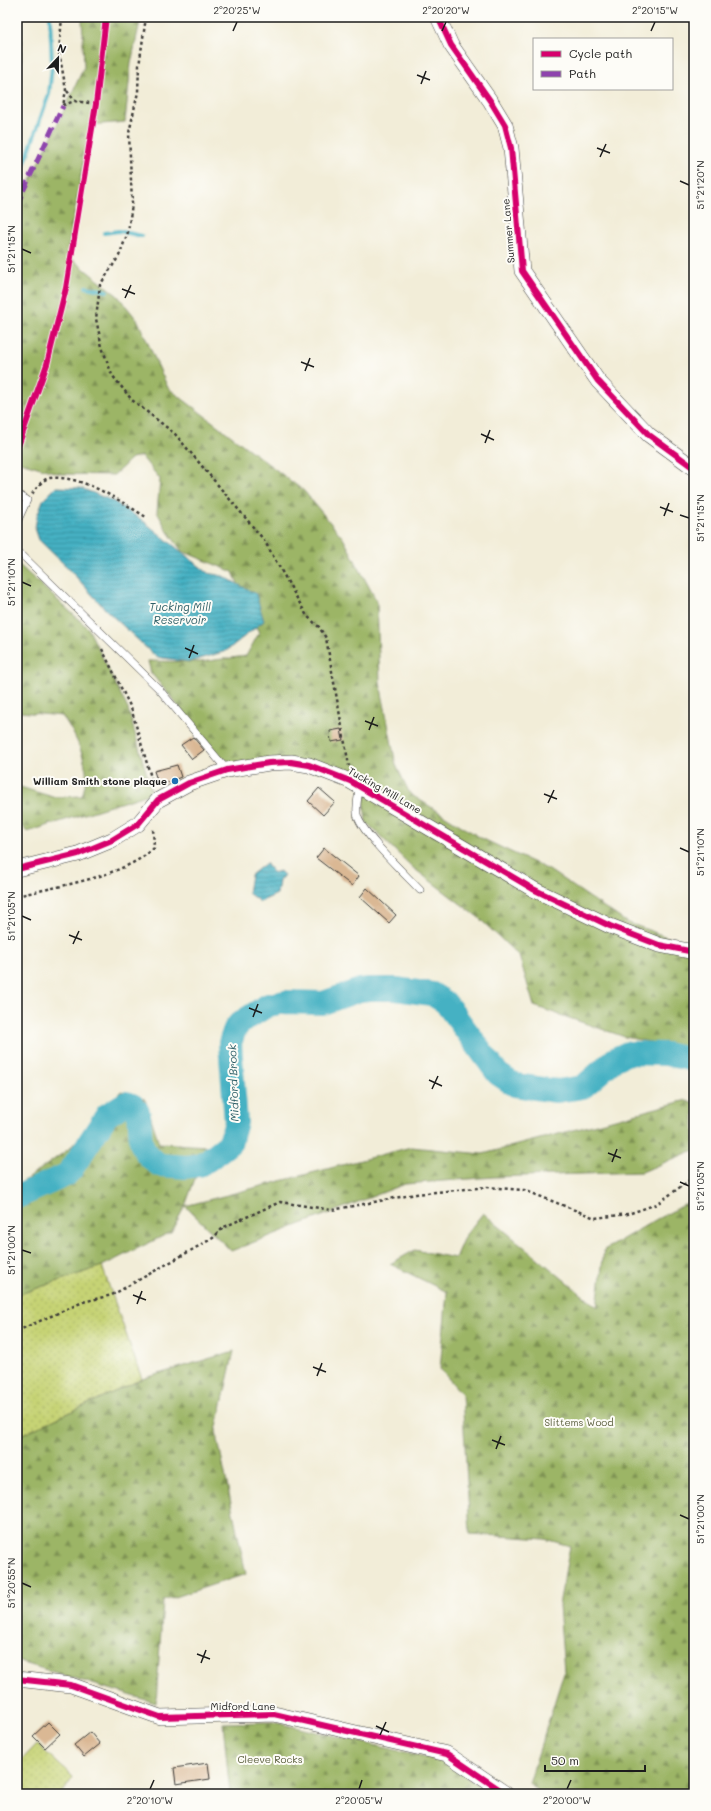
<svg xmlns="http://www.w3.org/2000/svg" width="711" height="1811" font-family="Mali,sans-serif">
  <defs>
    <pattern id="grass-dots" width="8" height="8" patternUnits="userSpaceOnUse"><rect width="8" height="8" fill="#c6d375"/><path d="M2 2h.1M6 6h.1" fill="none" stroke="#aab565" stroke-width="1.8" stroke-linecap="round"/></pattern>
    <pattern id="forest-firs" width="22" height="20" patternUnits="userSpaceOnUse"><rect width="22" height="20" fill="#9cb566"/><path d="M5 1l3.5 6h-7zM16 11l3.5 6h-7z" fill="#7e9253"/></pattern>
    <pattern id="water-rules" width="6" height="5" patternUnits="userSpaceOnUse"><rect width="6" height="5" fill="#45b1c3"/><path d="M0 2.5h6" fill="none" stroke="#398f9e"/></pattern>
  </defs>
  <rect width="100%" height="100%" fill="#fdfcf7"/>
  <filter id="ink" filterUnits="userSpaceOnUse"><feTurbulence type="fractalNoise" baseFrequency=".025" numOctaves="2"/><feDisplacementMap in="SourceGraphic" scale="8" xChannelSelector="R" yChannelSelector="G"/><feConvolveMatrix kernelMatrix="1 2 1 2 8 2 1 2 1" color-interpolation-filters="sRGB"/></filter>
  <filter id="wash" filterUnits="userSpaceOnUse"><feTurbulence type="fractalNoise" baseFrequency=".012" numOctaves="4" result="noise"/><feDisplacementMap in="SourceGraphic" scale="16" xChannelSelector="R" yChannelSelector="G"/><feGaussianBlur stdDeviation="0.9" result="paint"/><feColorMatrix in="noise" values="0 0 0 0 0 0 0 0 0 0 0 0 0 0 0 0 0 1.4 0 .05"/><feComposite in="paint" operator="in"/></filter>
  <g filter="url(#wash)">
    <rect width="100%" height="100%" fill="#f2edd8"/>
    <g fill="url(#grass-dots)" stroke="#717848">
      <polygon points="102,1266 142,1379 17,1437 17,1295"/>
      <polygon points="37,1744 73,1777 62,1794 17,1794 17,1765"/>
    </g>
    <g fill="url(#forest-firs)" stroke="#5c6841">
      <polygon points="17,17 21,17 21,61 17,67"/>
      <polygon points="82,17 141,17 131,63 125,122 90,125 67,255 118,296 138,321 168,388 304,491 343,538 377,602 380,683 396,765 410,794 481,838 549,870 626,922 681,942 694,942 694,1051 625,1037 534,1006 519,956 478,917 412,867 366,822 364,802 368,786 341,773 233,764 220,757 151,673 148,661 200,662 246,656 259,633 233,572 182,551 168,532 157,512 160,479 141,456 132,458 114,475 61,474 17,461 17,255 20,245 17,215 38,163 53,134 84,67"/>
      <path d="M17 563 88 628 128 709 152 793 27 832 17 821V786L53 797 82 796C84 789 87 779 86 771 83 752 74 731 62 716L20 712 17 709Z"/>
      <polygon points="121,1091 145,1099 159,1143 207,1146 185,1206 411,1147 483,1154 687,1100 694,1103 694,1150 642,1172 494,1177 405,1184 231,1251 185,1206 171,1232 102,1266 17,1295 17,1186 70,1148"/>
      <polygon points="694,1200 694,1794 542,1794 529,1783 564,1672 559,1605 570,1546 545,1539 470,1534 462,1394 440,1369 447,1292 390,1264 415,1250 455,1258 464,1237 483,1213 597,1307 604,1250 657,1219"/>
      <polygon points="234,1351 216,1431 246,1574 163,1601 156,1703 17,1661 17,1437 142,1379"/>
      <polygon points="273,1722 444,1761 492,1794 230,1794 223,1723"/>
    </g>
    <g fill="url(#water-rules)" stroke="#306670">
      <polygon points="56,487 81,488 113,501 142,520 208,573 223,576 256,594 264,621 226,651 190,662 156,657 105,609 69,569 39,540 35,528 37,516 43,500"/>
      <polygon points="266,863 273,873 280,871 284,875 279,881 277,894 260,902 248,893 251,875"/>
    </g>
    <g fill="none" stroke-linecap="round" stroke-linejoin="round">
      <g stroke="#45b1c3" stroke-width="4">
        <polyline points="17,185 49,94 52,66 50,17"/>
        <polyline points="104,233 119,231 142,236"/>
        <polyline points="86,287 107,291"/>
      </g>
      <path stroke="#45b1c3" stroke-width="24" d="M17 1197 66 1175 71 1170 107 1115 126 1103C146 1106 137 1130 142 1145 145 1153 153 1161 160 1165L186 1167 199 1165 208 1160 230 1143 236 1122 230 1043 235 1029 240 1023 268 1005 285 1002 323 1003 360 990 369 989H396L432 994 445 1002 498 1074 515 1085 557 1091 583 1087 615 1059 628 1053 666 1054 694 1060"/>
    </g>
    <g id="blocks">
      <g fill="#dab894">
        <polygon points="341,729 343,740 331,742 330,731"/>
        <polygon points="193,737 204,750 192,759 181,745"/>
        <polygon points="177,765 181,777 159,786 154,771"/>
        <polygon points="319,788 335,802 323,815 308,801"/>
        <polygon points="324,848 359,876 352,886 316,858"/>
        <polygon points="367,888 396,915 389,923 360,897"/>
        <polygon points="48,1722 60,1734 45,1748 33,1736"/>
        <polygon points="90,1732 100,1744 84,1757 74,1745"/>
        <polygon points="208,1763 210,1779 176,1784 174,1768"/>
      </g>
    </g>
  </g>
  <g filter="url(#ink)">
    <use href="#blocks" fill-opacity="0" stroke="#3c3b38" stroke-width="1"/>
    <g fill="none" stroke-linecap="round" stroke-linejoin="round">
      <defs>
        <g id="lane">
          <polyline points="17,494 27,500 17,522"/>
          <polyline points="17,552 23,556 158,688 227,770"/>
          <path d="M360 786C358 795 356 804 357 814 360 832 406 875 420 890"/>
        </g>
        <g id="street">
          <polyline points="438,17 451,45 491,102 505,125 511,148 522,271 598,381 649,435 694,468"/>
          <polyline points="17,869 78,854 112,840 138,824 158,800 189,783 227,770 269,763 291,762 309,765 350,781 533,889 610,926 659,945 694,952"/>
          <polyline points="17,1679 71,1685 160,1717 274,1714 447,1754 506,1794"/>
        </g>
      </defs>
      <use href="#lane" stroke="#3c3b38" stroke-width="8"/>
      <use href="#street" stroke="#3c3b38" stroke-width="16"/>
      <g stroke="#3c3b38" stroke-width="2.5" stroke-dasharray="3 3" stroke-linecap="butt">
        <polyline points="62,17 59,52 66,90 63,106"/>
        <polyline points="146,17 139,66 138,92 129,133 132,204 128,232 119,256 100,285 96,319 102,347 112,375 132,400 175,434 264,540 307,616 319,627 326,638 349,766"/>
        <polyline points="67,91 75,101"/>
        <polyline points="63,105 75,101 96,104"/>
        <path d="M32 494C37 488 42 479 50 478 83 475 120 501 146 517"/>
        <polyline points="102,649 131,708 154,788"/>
        <path d="M17 896C57 886 124 877 154 848L153 827"/>
        <polyline points="17,1331 83,1302 112,1295 213,1238 224,1227 280,1202 332,1210 416,1194 487,1187 524,1190 595,1218 628,1214 657,1204 694,1177"/>
      </g>
      <use href="#lane" stroke="#fff" stroke-width="7"/>
      <use href="#street" stroke="#fff" stroke-width="15"/>
      <polyline stroke="#8e44ad" stroke-width="5" stroke-dasharray="10 5" stroke-linecap="butt" points="17,204 63,106"/>
      <defs>
        <g id="cycleway">
          <polyline points="438,17 451,45 491,102 505,125 511,148 522,271 598,381 649,435 694,468"/>
          <polyline points="17,449 47,364 66,288 96,104 106,17"/>
          <polyline points="17,869 78,854 112,840 138,824 158,800 189,783 227,770 269,763 291,762 309,765 350,781 533,889 610,926 659,945 694,952"/>
          <polyline points="17,1679 71,1685 160,1717 274,1714 447,1754 506,1794"/>
        </g>
      </defs>
      <use href="#cycleway" stroke="#fdfcf7" stroke-width="8"/>
      <use href="#cycleway" stroke="#d6006c" stroke-width="6"/>
    </g>
  </g>
  <path fill="none" stroke="#1c1c1c" stroke-width="1.5" d="M233 31 237 22M442 31 446 22M651 31 655 22M417 75 430 80M421 84 426 71M597 148 610 153M600 157 606 144M680 181 689 185M22 249 31 253M122 289 135 294M125 298 131 285M301 362 314 367M305 371 310 358M481 434 494 440M485 443 490 430M660 507 673 512M680 515 689 518M664 516 669 503M22 582 31 586M185 648 198 654M189 658 194 645M365 721 378 726M369 730 374 717M544 794 557 799M548 803 554 790M680 848 689 852M22 916 31 920M69 935 82 940M73 944 79 931M249 1008 262 1013M253 1017 258 1004M429 1080 442 1086M432 1089 438 1076M608 1153 621 1158M612 1162 617 1149M680 1182 689 1186M22 1250 31 1253M133 1295 146 1300M137 1304 142 1291M313 1367 326 1372M317 1376 322 1363M492 1440 505 1445M496 1449 501 1436M680 1515 689 1519M22 1583 31 1587M197 1654 210 1659M201 1663 206 1650M376 1726 389 1732M380 1735 386 1722M150 1789 154 1780M359 1789 362 1780M567 1789 571 1780"/>
  <circle fill="#1f6fb2" stroke="#fdfcf7" stroke-width="1.5" cx="175" cy="781" r="4"/>
  <g text-anchor="middle" dominant-baseline="central" stroke-width="4" stroke-linejoin="round" paint-order="stroke">
    <g font-size="10" fill="#1c1c1c" stroke="#fdfcf7">
      <text transform="translate(508 231) rotate(-95)">Summer Lane</text>
      <text transform="translate(385 790) rotate(30)">Tucking Mill Lane</text>
      <text x="243" y="1706">Midford Lane</text>
    </g>
    <g font-size="10" font-weight="bold" fill="#1c1c1c" stroke="#fdfcf7" text-anchor="end">
      <text x="167" y="781">William Smith stone plaque</text>
    </g>
    <g font-size="10" fill="#585c3b" stroke="#fdfcf7">
      <text x="579" y="1422">Slittems Wood</text>
      <text x="270" y="1759">Cleeve Rocks</text>
    </g>
    <g font-size="11" font-style="italic" fill="#2e5f67" stroke="#fdfcf7">
      <text x="180" y="606">Tucking Mill<tspan x="180" dy="13">Reservoir</tspan></text>
      <text transform="translate(233 1083) rotate(-92)">Midford Brook</text>
    </g>
  </g>
  <rect width="711" height="1811" fill="none" stroke="#fdfcf7" stroke-width="44"/>
  <rect x="533" y="38" width="140" height="52" fill="#fdfcf7" stroke="#a3a29f"/>
  <rect x="541" y="51" width="20" height="6" fill="#d6006c" stroke="#a3a29f"/>
  <text x="569" y="58" font-size="12" fill="#1c1c1c">Cycle path</text>
  <rect x="541" y="71" width="20" height="6" fill="#8e44ad" stroke="#a3a29f"/>
  <text x="569" y="78" font-size="12" fill="#1c1c1c">Path</text>
  <g transform="translate(58 58) rotate(22)" stroke="#fdfcf7" stroke-width="3" paint-order="stroke">
  <path d="M0-3L7 15L0 10L-7 15Z" fill="#1c1c1c"/>
  <text y="-6" font-size="11" font-weight="bold" text-anchor="middle" fill="#1c1c1c">N</text>
  </g>
  <path d="M545 1765v6h100v-6" fill="none" stroke="#1c1c1c" stroke-width="2"/>
  <text x="551" y="1765" font-size="12" fill="#1c1c1c" stroke="#fdfcf7" stroke-width="3" paint-order="stroke">50 m</text>
  <rect x="22" y="22" width="667" height="1767" fill="none" stroke="#1c1c1c" stroke-width="1.5"/>
  <g font-size="10" text-anchor="middle" fill="#1c1c1c">
    <text x="237" y="14">2°20'25"W</text>
    <text x="446" y="14">2°20'20"W</text>
    <text x="655" y="14">2°20'15"W</text>
    <text transform="translate(700 185) rotate(-90)" y="4">51°21'20"N</text>
    <text transform="translate(11 249) rotate(-90)" y="4">51°21'15"N</text>
    <text transform="translate(700 518) rotate(-90)" y="4">51°21'15"N</text>
    <text transform="translate(11 582) rotate(-90)" y="4">51°21'10"N</text>
    <text transform="translate(700 852) rotate(-90)" y="4">51°21'10"N</text>
    <text transform="translate(11 916) rotate(-90)" y="4">51°21'05"N</text>
    <text transform="translate(700 1186) rotate(-90)" y="4">51°21'05"N</text>
    <text transform="translate(11 1250) rotate(-90)" y="4">51°21'00"N</text>
    <text transform="translate(700 1519) rotate(-90)" y="4">51°21'00"N</text>
    <text transform="translate(11 1583) rotate(-90)" y="4">51°20'55"N</text>
    <text x="150" y="1804">2°20'10"W</text>
    <text x="359" y="1804">2°20'05"W</text>
    <text x="567" y="1804">2°20'00"W</text>
  </g>
</svg>
